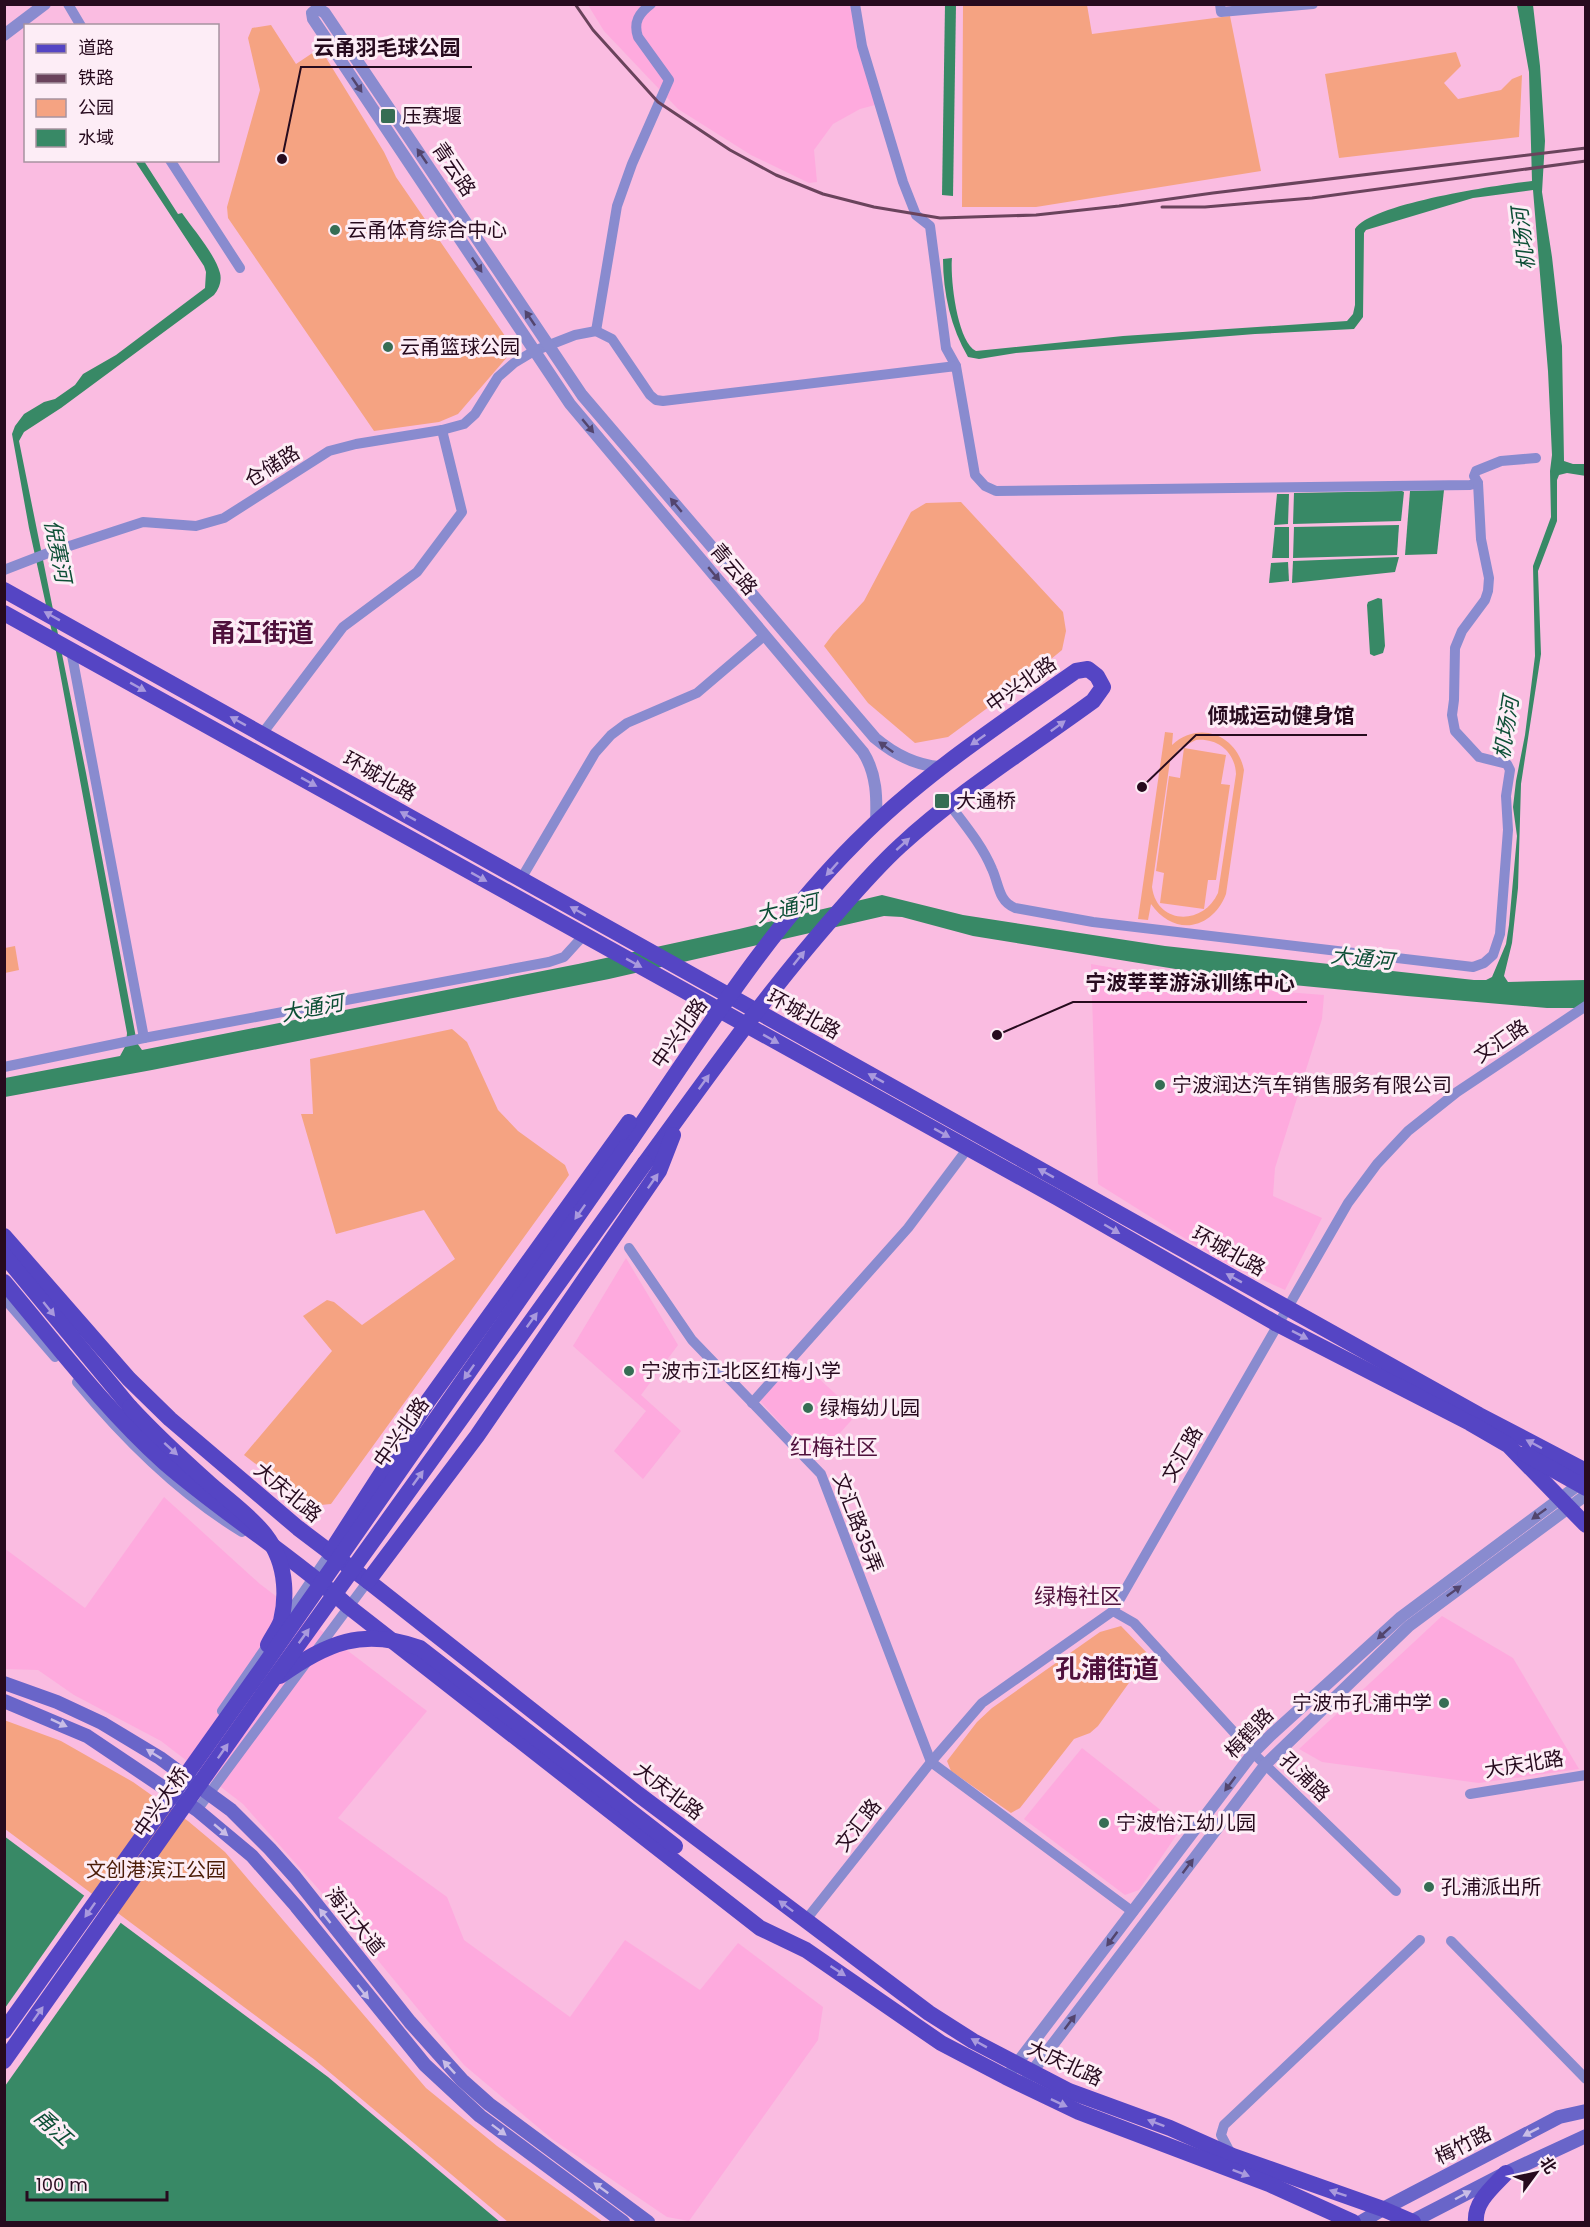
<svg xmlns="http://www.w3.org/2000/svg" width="1590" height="2227" font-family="Poppins,'Noto Sans SC',sans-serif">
  <rect width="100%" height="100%" fill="#fabce1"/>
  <g fill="#feaade">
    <polygon points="588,5 852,5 875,105 860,109 833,124 814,150 817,182 809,183 751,155 678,109 604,31"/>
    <polygon points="1091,964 1223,987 1324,995 1322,1019 1275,1168 1273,1196 1322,1218 1285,1290 1221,1261 1098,1184"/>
    <polygon points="626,1258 678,1345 641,1395 681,1431 643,1479 614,1451 646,1411 573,1346"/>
    <polygon points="798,1359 857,1414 815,1461 760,1401"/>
    <polygon points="164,1497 260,1584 427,1711 338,1818 447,1897 464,1940 570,2017 625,1940 700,1990 738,1943 823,2007 818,2040 689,2221 667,2217 552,2139 464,2065 330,1902 243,1804 161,1741 74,1695 38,1670 5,1669 4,1548 85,1608"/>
    <polygon points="1442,1616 1513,1658 1579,1769 1479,1783 1322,1762 1299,1749"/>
    <polygon points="1082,1748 1182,1827 1139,1890 1125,1895 1024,1819"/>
  </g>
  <g fill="#f5a382" fill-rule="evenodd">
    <polygon points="963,5 1087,5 1092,34 1230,16 1261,171 1036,207 962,207"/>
    <polygon points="271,25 296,64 320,48 384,152 396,177 514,349 458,414 439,422 374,431 228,218 227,207 260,90 248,38 252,28"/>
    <polygon points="1456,52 1461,66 1444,83 1458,99 1501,90 1512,79 1522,75 1519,137 1339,158 1325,74"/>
    <polygon points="961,502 1063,612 1066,631 1062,650 1027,679 948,737 915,743 868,703 824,646 833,634 864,601 911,512 926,503"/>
    <path d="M1165 732 1173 733 1172 745C1199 720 1237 735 1244 770L1226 894C1212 930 1174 937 1151 904L1148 920 1138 919ZM1196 740C1218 738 1235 752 1236 774L1218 893C1203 926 1157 925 1152 887L1170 761 1180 748Z"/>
    <polygon points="1184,748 1226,755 1221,784 1230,785 1216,880 1208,880 1204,909 1160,903 1164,873 1156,871 1169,776 1180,778"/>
    <polygon points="15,946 19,970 5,973 5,948"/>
    <polygon points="452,1029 467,1042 498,1110 518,1131 565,1165 569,1175 331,1504 311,1506 244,1455 332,1351 303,1316 327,1300 334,1302 362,1325 455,1259 424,1210 336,1234 301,1114 313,1114 310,1059"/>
    <polygon points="1121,1626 1149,1655 1098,1726 1090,1733 1074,1739 1020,1808 1011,1813 951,1771 947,1761 977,1722 992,1708 1100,1632"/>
    <polygon points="4,1720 61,1741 133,1782 188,1821 225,1852 426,2088 497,2146 603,2222 508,2222 315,2060 5,1829"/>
  </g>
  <g fill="#388966">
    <polygon points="945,5 956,5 953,196 942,195"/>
    <path d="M1517 5H1533L1540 66 1545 141 1542 192 1552 257 1562 346 1564 461 1573 464H1585L1586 476 1567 473 1559 475 1557 480V521L1538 571 1541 654 1521 784 1518 888 1512 943 1504 976 1508 982 1585 980V1008H1547L1407 996 1243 980 973 936 902 917 884 916 609 979 152 1070 5 1097V1078L120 1056 126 1045 127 1033 55 646 29 528 12 434 15 426 24 414 44 402 55 399 75 385 83 374 116 355 205 288 206 272 204 266 135 161H144L178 214 182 213C193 229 215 254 220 273 222 281 219 289 214 295L61 408 24 432 19 441 86 773 137 1043 142 1050 578 964 739 929 882 895 963 915 1165 946 1474 980H1486L1492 977 1506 944 1509 925 1517 836 1513 807 1516 781 1525 735 1535 656 1533 566 1551 517 1550 471 1552 455 1548 371 1533 190 1473 198 1366 230 1364 233 1363 317 1354 329 1255 334 1016 353 979 359 968 357C951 328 943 293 943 259L952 258C950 277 957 342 976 351L1123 336 1347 321 1353 314 1355 305V229C1372 203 1499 185 1532 181L1529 72Z"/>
    <polygon points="1444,490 1437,554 1405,555 1410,491"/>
    <polygon points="1402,491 1404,492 1401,521 1293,524 1294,493"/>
    <polygon points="1277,494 1289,494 1288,524 1274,525"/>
    <polygon points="1399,525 1397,555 1293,558 1294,527"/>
    <polygon points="1275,527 1289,527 1289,558 1272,558"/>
    <polygon points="1399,557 1395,572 1292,583 1293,561"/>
    <polygon points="1288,562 1289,581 1269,583 1271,563"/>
    <polygon points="1378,598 1382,599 1385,646 1383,653 1374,656 1370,654 1367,605 1368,602"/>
    <polygon points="4,1836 328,2077 500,2222 5,2222"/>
  </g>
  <polygon fill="#fabce1" points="86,1893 122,1921 5,2086 5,2008"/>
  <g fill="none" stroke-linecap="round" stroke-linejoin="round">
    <g stroke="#898bcf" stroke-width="10">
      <polyline points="68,4 81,26"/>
      <polyline points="855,4 862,46 903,182 916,215 930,226 946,348 956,366"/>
      <polyline points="1220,4 1221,12 1313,4"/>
      <polyline points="170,160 240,268"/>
      <path d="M596 331 617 206 632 164 669 80 638 37C633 22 639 13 651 4"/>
      <polyline points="4,570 48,553 143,522 196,526 224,518 329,451 356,444 442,430 464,424 475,414 498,377 514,363 534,351 575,335 596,331 612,339 650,395 656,400 663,401 956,366 975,475 985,486 996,491 1470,485 1478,483"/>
      <polyline points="71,650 144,1038 549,962 564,957 584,935"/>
      <polyline points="262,734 343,627 417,572 462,512 442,430"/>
      <path d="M950 805C965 825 982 845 992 869 999 884 998 901 1015 908L1093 922 1473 967 1484 963 1493 955 1500 934 1508 830 1506 796 1510 770 1507 764 1479 757 1455 731 1452 715 1454 700 1455 648 1462 631 1485 600 1488 591 1489 578 1481 539 1478 483 1474 476 1476 471 1501 461 1536 458"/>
      <polyline points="521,879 595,753 611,735 627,723 697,693 765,635"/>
      <polyline points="4,1067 144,1038"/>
      <polyline points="629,1248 692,1340 821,1474 931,1762 1133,1912"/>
      <polyline points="4,1298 55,1357"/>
      <path d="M77 1382C125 1440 178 1493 242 1532"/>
      <polyline points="752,1403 908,1228 968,1148"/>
      <polyline points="1113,1611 1134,1623 1253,1753 1396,1891"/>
      <polyline points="285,1619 330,1553"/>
      <polyline points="316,1651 368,1581"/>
      <polyline points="222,1711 271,1640"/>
      <polyline points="1470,1794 1586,1775"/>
      <polyline points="197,1810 306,1663"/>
      <polyline points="805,1921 931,1762 982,1703 1113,1611 1348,1203 1377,1164 1408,1131 1457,1092 1586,1006"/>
      <polyline points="1451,1941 1586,2079"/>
      <polyline points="1231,2154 1221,2135 1224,2125 1420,1940"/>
    </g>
    <g stroke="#898bcf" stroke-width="12">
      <polyline points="4,35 45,4"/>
      <path d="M876 823C877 798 877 774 863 752L570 404 313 19 312 13 318 8 325 13 582 395 875 738C894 754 914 765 940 767"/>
      <polyline points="1012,2070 1253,1753 1271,1735 1401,1617 1585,1480"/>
      <polyline points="1028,2077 1266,1764 1409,1626 1586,1495"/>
    </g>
    <g stroke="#6965c9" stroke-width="14">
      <polyline points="4,1683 57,1702 102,1723 160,1758 231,1810 270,1849 295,1877 410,2022 462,2080 489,2104 648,2222"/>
      <polyline points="4,1701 87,1736 197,1810 252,1856 296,1906 425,2065 480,2116 623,2222"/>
      <polyline points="1361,2222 1383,2209 1559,2117 1586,2111"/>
      <polyline points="1411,2222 1506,2173 1586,2136"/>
    </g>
    <g stroke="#5545c4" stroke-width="16">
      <polyline points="4,590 1479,1415 1586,1471"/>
      <polyline points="4,613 1058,1198 1277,1324 1470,1423 1508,1445 1586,1525"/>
      <path d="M626 1147C698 1043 765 933 855 843 921 776 999 725 1076 671L1088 669 1097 676 1103 687 1093 701C1030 747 957 793 900 846 878 866 858 889 838 912 768 991 707 1078 645 1163"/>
      <polyline points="4,1236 129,1379 170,1419 298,1528 368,1581 638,1794 929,2013 973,2041 1069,2091 1170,2128 1233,2156 1383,2209 1413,2222"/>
      <polyline points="4,1255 130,1407"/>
      <path d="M4 1282C56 1344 105 1409 165 1463 224 1514 291 1555 349 1607L760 1928 806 1950 941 2043 1006 2077 1079 2112 1269 2184 1353 2222"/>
      <polyline points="1525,1454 1586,1488"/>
      <polyline points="330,1553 428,1401 629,1122"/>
      <polyline points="368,1581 477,1436 659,1171 673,1135"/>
      <path d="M1476 2222C1474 2202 1493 2187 1506 2173"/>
    </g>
    <g stroke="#6a435c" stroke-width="3">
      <polyline points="575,4 593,30 658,102 730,150 776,175 823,194 874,207 940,218 1036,215 1119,206 1213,193 1586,148"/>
      <polyline points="1162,207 1205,207 1312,198 1586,161"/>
    </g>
    <g stroke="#5545c4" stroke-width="16">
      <path d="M130 1407C155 1434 182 1459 210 1484 244 1514 280 1534 284 1584 285 1596 284 1609 281 1621 278 1629 272 1637 268 1645"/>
      <path d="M280 1676C328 1643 362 1627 420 1648L675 1846"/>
      <polyline points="4,2031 258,1674 626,1147"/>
      <polyline points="4,2061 270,1684 645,1163"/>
    </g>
  </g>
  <defs><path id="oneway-solid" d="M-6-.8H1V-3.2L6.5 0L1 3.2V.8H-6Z" transform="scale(1.5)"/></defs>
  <g fill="#53456e">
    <use href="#oneway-solid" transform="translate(357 85) rotate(56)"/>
    <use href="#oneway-solid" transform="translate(422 156) rotate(-124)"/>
    <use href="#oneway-solid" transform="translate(477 265) rotate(56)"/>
    <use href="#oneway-solid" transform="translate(530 318) rotate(-124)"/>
    <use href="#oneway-solid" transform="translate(588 426) rotate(50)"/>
    <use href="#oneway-solid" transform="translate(676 505) rotate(-130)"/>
    <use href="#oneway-solid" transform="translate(714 574) rotate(50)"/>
    <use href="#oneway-solid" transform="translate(886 747) rotate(-144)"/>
    <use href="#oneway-solid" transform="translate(1539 1514) rotate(144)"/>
    <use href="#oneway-solid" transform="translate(1454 1591) rotate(-36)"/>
    <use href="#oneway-solid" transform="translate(1384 1633) rotate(138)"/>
    <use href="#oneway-solid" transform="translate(1230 1784) rotate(127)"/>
    <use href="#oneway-solid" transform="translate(1188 1866) rotate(-53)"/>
    <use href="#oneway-solid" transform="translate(1112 1939) rotate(127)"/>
    <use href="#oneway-solid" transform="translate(1070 2022) rotate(-53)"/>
  </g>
  <g fill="#a999dd">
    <use href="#oneway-solid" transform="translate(52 616) rotate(-151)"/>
    <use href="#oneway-solid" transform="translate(138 687) rotate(29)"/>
    <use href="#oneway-solid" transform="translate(238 721) rotate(-151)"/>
    <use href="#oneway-solid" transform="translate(1058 726) rotate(-36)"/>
    <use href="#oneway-solid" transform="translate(978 740) rotate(145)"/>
    <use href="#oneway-solid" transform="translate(309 782) rotate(29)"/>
    <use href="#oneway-solid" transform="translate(408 816) rotate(-151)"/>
    <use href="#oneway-solid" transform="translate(903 844) rotate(-42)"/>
    <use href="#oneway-solid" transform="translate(832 869) rotate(132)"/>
    <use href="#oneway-solid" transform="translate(479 877) rotate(29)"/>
    <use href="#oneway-solid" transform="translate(578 911) rotate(-151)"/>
    <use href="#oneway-solid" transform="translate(799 958) rotate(-51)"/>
    <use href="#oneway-solid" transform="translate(634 963) rotate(29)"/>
    <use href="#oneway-solid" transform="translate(771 1039) rotate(29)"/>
    <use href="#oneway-solid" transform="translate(876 1078) rotate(-151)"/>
    <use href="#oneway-solid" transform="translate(704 1082) rotate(-54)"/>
    <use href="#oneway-solid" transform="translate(942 1133) rotate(29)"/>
    <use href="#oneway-solid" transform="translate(1046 1173) rotate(-151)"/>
    <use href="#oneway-solid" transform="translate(653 1181) rotate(-55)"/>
    <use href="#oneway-solid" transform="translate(580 1212) rotate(125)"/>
    <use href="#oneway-solid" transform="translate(1112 1229) rotate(30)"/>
    <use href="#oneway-solid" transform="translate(1234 1278) rotate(-151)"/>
    <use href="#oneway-solid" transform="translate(49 1309) rotate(51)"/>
    <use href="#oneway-solid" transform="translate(532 1320) rotate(-54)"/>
    <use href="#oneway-solid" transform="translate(1300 1335) rotate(27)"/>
    <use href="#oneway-solid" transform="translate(469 1372) rotate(125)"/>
    <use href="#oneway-solid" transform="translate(1534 1444) rotate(-152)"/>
    <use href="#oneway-solid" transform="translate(171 1449) rotate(42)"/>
    <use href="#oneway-solid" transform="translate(418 1478) rotate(-54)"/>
    <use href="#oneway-solid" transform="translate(304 1636) rotate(-54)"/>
    <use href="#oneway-solid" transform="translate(223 1751) rotate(-55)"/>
    <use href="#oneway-solid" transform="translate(786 1906) rotate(-143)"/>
    <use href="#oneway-solid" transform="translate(90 1910) rotate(125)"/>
    <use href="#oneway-solid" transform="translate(838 1971) rotate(33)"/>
    <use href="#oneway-solid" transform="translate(38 2014) rotate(-55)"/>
    <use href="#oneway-solid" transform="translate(979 2043) rotate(-151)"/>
    <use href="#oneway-solid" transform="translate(1059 2103) rotate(25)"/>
    <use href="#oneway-solid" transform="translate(1156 2123) rotate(-159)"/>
    <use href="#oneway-solid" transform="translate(1241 2173) rotate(21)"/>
    <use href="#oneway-solid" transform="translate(1338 2193) rotate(-161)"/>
  </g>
  <g fill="#c9bde6">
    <use href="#oneway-solid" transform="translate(59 1723) rotate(25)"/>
    <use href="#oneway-solid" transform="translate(154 1754) rotate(-148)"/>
    <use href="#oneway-solid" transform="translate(221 1830) rotate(40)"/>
    <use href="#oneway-solid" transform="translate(325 1916) rotate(-128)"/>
    <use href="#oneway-solid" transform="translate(363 1992) rotate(51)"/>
    <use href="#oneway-solid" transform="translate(449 2067) rotate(-133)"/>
    <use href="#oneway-solid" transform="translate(499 2130) rotate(37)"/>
    <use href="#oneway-solid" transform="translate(1531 2132) rotate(153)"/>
    <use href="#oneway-solid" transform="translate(601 2188) rotate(-144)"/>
    <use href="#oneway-solid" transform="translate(1463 2195) rotate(-28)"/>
  </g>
  <g fill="#366d54" stroke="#fdedf6" stroke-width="2">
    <rect x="380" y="108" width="16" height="16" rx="3"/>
    <circle cx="335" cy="230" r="6"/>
    <circle cx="388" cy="347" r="6"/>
    <rect x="934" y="793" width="16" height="16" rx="3"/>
    <circle cx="1160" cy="1085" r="6"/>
    <circle cx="629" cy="1371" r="6"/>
    <circle cx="808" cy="1408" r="6"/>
    <circle cx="1444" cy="1703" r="6"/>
    <circle cx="1104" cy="1823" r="6"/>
    <circle cx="1429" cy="1887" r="6"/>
  </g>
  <g text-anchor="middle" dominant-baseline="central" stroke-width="6" stroke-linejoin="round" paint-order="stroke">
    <g font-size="20" fill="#270b1e" stroke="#fdedf6" text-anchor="start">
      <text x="402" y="116">压赛堰</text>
      <text x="347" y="230">云甬体育综合中心</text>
      <text x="400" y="347">云甬篮球公园</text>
      <text x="956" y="801">大通桥</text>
      <text x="1172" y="1085">宁波润达汽车销售服务有限公司</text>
      <text x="641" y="1371">宁波市江北区红梅小学</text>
      <text x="820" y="1408">绿梅幼儿园</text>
      <text x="1432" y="1703" text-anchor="end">宁波市孔浦中学</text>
      <text x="1116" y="1823">宁波怡江幼儿园</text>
      <text x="1441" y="1887">孔浦派出所</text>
    </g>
    <g font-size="20" fill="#270b1e" stroke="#fdedf6">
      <text transform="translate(454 169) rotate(56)">青云路</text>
      <text transform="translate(272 466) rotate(-32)">仓储路</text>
      <text transform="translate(734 569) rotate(50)">青云路</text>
      <text transform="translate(1021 684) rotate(-35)">中兴北路</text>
      <text transform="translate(380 776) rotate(29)">环城北路</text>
      <text transform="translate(804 1014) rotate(29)">环城北路</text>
      <text transform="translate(679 1033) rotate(-55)">中兴北路</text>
      <text transform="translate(1501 1041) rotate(-34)">文汇路</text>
      <text transform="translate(1229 1251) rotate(29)">环城北路</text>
      <text transform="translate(401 1432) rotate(-55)">中兴北路</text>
      <text transform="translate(1182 1454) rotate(-60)">文汇路</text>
      <text transform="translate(288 1492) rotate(40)">大庆北路</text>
      <text transform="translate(858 1523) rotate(69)">文汇路35弄</text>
      <text transform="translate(1249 1733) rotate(-47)">梅鹤路</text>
      <text transform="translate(1524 1764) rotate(-9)">大庆北路</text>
      <text transform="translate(1305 1777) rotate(44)">孔浦路</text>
      <text transform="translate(669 1791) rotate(37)">大庆北路</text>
      <text transform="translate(161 1802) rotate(-55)">中兴大桥</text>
      <text transform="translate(858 1825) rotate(-52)">文汇路</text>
      <text transform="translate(355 1921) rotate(51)">海江大道</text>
      <text transform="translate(1065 2063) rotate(25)">大庆北路</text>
      <text transform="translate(1463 2145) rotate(-27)">梅竹路</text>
    </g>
    <g font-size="20" fill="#4b1d08" stroke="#fdedf6">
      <text x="156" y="1870">文创港滨江公园</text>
    </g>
    <g font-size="21" font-style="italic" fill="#0d4f36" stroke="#fdedf6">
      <text transform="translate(1523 239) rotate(-97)">机场河</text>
      <text transform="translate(58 551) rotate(79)">倪赛河</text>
      <text transform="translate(1506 728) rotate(-81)">机场河</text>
      <text transform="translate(787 908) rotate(-13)">大通河</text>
      <text transform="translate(1362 958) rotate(6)">大通河</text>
      <text transform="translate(312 1008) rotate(-11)">大通河</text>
      <text transform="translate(53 2127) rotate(42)">甬江</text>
    </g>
    <g font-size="22" fill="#4f103c" stroke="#fdedf6">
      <text x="834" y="1447">红梅社区</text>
      <text x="1078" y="1596">绿梅社区</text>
    </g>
    <g font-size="26" font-weight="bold" fill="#4f103c" stroke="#fdedf6">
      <text x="262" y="633">甬江街道</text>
      <text x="1107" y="1669">孔浦街道</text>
    </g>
  </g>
  <path fill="none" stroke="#270b1e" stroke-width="2" d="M282 159L301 67H472M1142 787L1196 735H1367M997 1035L1073 1002H1307"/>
  <g fill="#270b1e" stroke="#fdedf6" stroke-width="2">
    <circle cx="282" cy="159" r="6"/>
    <circle cx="1142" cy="787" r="6"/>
    <circle cx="997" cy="1035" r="6"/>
  </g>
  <g font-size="21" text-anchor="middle" font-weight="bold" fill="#270b1e" stroke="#fdedf6" stroke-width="6" stroke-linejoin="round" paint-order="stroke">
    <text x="387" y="55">云甬羽毛球公园</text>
    <text x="1281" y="723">倾城运动健身馆</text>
    <text x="1190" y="990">宁波莘莘游泳训练中心</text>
  </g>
  <rect width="1590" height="2227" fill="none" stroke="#270b1e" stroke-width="12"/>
  <rect x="24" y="24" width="195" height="138" fill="#fdedf6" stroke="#a793a0" stroke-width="1.5"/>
  <rect x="36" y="44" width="30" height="9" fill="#5545c4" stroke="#a793a0" stroke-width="1.5"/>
  <text x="78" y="54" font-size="18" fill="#270b1e">道路</text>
  <rect x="36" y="74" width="30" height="9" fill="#6a435c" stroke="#a793a0" stroke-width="1.5"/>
  <text x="78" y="84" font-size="18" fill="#270b1e">铁路</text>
  <rect x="36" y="99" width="30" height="18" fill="#f5a382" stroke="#a793a0" stroke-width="1.5"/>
  <text x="78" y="114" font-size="18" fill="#270b1e">公园</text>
  <rect x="36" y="129" width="30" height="18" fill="#388966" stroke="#a793a0" stroke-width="1.5"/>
  <text x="78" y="144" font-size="18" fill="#270b1e">水域</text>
  <g transform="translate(1536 2173) rotate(57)" stroke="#fdedf6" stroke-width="4.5" paint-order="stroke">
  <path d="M0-4.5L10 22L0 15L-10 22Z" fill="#270b1e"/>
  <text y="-9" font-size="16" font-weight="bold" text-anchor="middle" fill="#270b1e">北</text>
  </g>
  <path d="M27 2191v9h140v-9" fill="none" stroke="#270b1e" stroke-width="3"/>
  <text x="36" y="2191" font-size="18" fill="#270b1e" stroke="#fdedf6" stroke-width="4.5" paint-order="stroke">100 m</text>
</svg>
